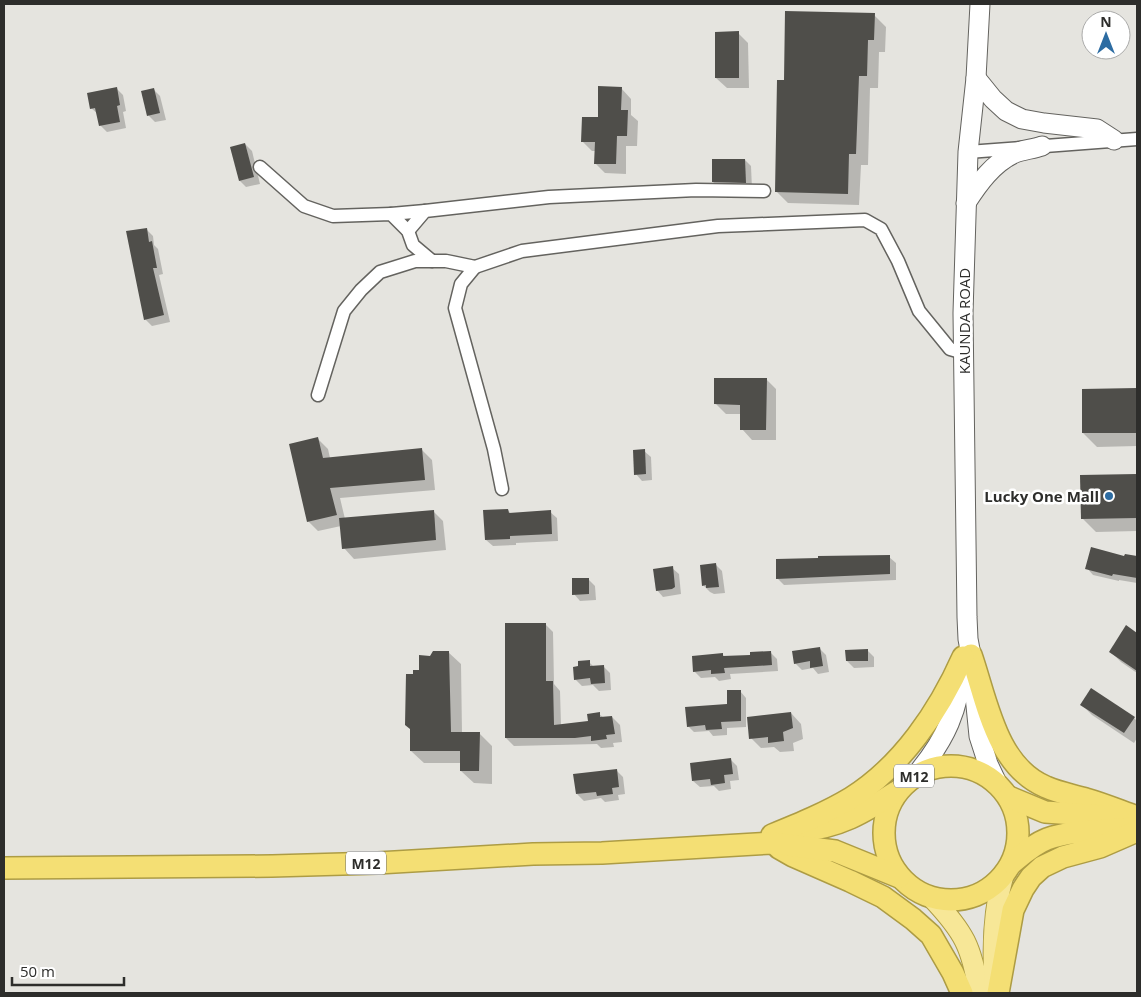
<svg xmlns="http://www.w3.org/2000/svg" width="1141" height="997" font-family="'Open Sans',sans-serif">
  <rect width="100%" height="100%" fill="#e5e4df"/>
  <g fill="#0003">
    <polygon points="874,15 886,27 885,52 879,52 878,88 870,88 868,165 861,165 859,205 788,203 776,191 786,82"/>
    <polygon points="738,33 748,43 749,88 727,88 716,78"/>
    <polygon points="116,88 123,95 126,111 123,112 126,128 107,132 100,125 98,114 91,108"/>
    <polygon points="621,88 631,99 631,115 638,121 637,146 626,146 626,174 605,173 595,163 595,151 592,151 582,141"/>
    <polygon points="153,89 160,96 166,120 155,122 149,116"/>
    <polygon points="245,144 252,151 260,184 246,187 240,181"/>
    <polygon points="745,160 751,166 752,189 720,188 713,182"/>
    <polygon points="146,229 153,236 154,245 158,249 163,274 159,275 170,322 152,326 145,319"/>
    <polygon points="766,379 776,389 776,440 752,440 742,429 742,414 726,414 716,404"/>
    <polygon points="1137,389 1137,446 1097,447 1083,433 1083,390"/>
    <polygon points="318,439 328,449 330,458 422,450 432,460 435,490 340,498 345,519 433,511 443,521 446,550 354,559 344,548 341,526 318,531 308,521"/>
    <polygon points="644,451 651,457 652,480 642,481 636,474"/>
    <polygon points="1137,475 1137,531 1096,532 1082,518 1081,476"/>
    <polygon points="508,510 511,514 550,512 557,518 558,541 516,543 516,545 493,546 486,540"/>
    <polygon points="1126,555 1137,558 1137,583 1119,580 1119,581 1093,575 1087,568 1125,557"/>
    <polygon points="889,557 896,563 896,580 784,585 777,578"/>
    <polygon points="715,564 722,571 725,593 714,594 710,592 703,585"/>
    <polygon points="672,568 679,574 681,594 663,597 657,590"/>
    <polygon points="588,579 595,586 596,600 580,601 574,594"/>
    <polygon points="545,624 553,632 554,684 560,691 561,725 590,722 599,714 604,718 612,717 620,725 622,742 613,743 614,747 601,748 597,744 514,746 506,738"/>
    <polygon points="1127,627 1137,634 1137,673 1121,662 1110,651"/>
    <polygon points="819,648 826,655 829,672 818,674 813,668 802,670 795,663"/>
    <polygon points="867,650 874,657 874,667 854,668 847,661"/>
    <polygon points="448,652 461,664 462,733 479,733 492,746 492,784 474,783 461,771 461,763 424,763 411,751 415,675 420,671 431,657"/>
    <polygon points="770,652 777,659 778,671 730,674 731,679 719,681 715,677 701,678 694,671 723,655 725,657 751,656"/>
    <polygon points="589,662 594,667 603,666 610,673 611,690 599,691 593,685 582,686 575,679"/>
    <polygon points="740,691 746,698 746,727 727,728 727,735 713,736 709,731 694,732 688,726 728,705"/>
    <polygon points="1082,705 1134,718 1137,721 1137,738 1134,743 1092,715"/>
    <polygon points="791,713 801,724 803,739 793,743 794,751 780,752 774,747 761,748 751,738"/>
    <polygon points="731,760 737,766 739,780 730,781 731,789 719,791 714,786 700,787 693,781"/>
    <polygon points="616,770 623,777 625,794 618,795 619,800 605,802 601,798 584,801 577,794"/>
  </g>
  <g fill="#4f4e4a">
    <polygon points="785,11 875,13 874,40 868,40 867,76 859,76 856,154 849,154 848,194 775,192 777,80 784,80"/>
    <polygon points="739,31 739,78 715,78 715,32"/>
    <polygon points="598,86 622,87 621,110 628,110 627,136 617,136 616,164 594,164 595,142 581,142 582,117 598,117"/>
    <polygon points="117,87 120,105 117,106 120,122 99,126 95,108 90,109 87,93"/>
    <polygon points="154,88 160,113 147,116 141,91"/>
    <polygon points="245,143 254,177 239,181 230,147"/>
    <polygon points="712,159 745,159 746,183 712,182"/>
    <polygon points="147,228 149,242 152,241 157,268 153,268 164,315 144,320 126,231"/>
    <polygon points="714,378 767,378 766,430 740,430 740,405 714,404"/>
    <polygon points="1137,388 1137,433 1082,433 1082,389"/>
    <polygon points="318,437 323,458 422,448 425,480 330,488 337,515 307,522 289,444"/>
    <polygon points="645,449 646,474 634,475 633,450"/>
    <polygon points="1137,474 1137,518 1081,519 1080,475"/>
    <polygon points="508,509 509,513 551,510 552,534 510,536 510,539 485,540 483,510"/>
    <polygon points="434,510 436,540 342,549 339,518"/>
    <polygon points="1091,547 1124,556 1125,554 1137,556 1137,578 1113,574 1112,576 1085,569"/>
    <polygon points="890,555 890,574 776,579 776,559 818,558 818,556"/>
    <polygon points="716,563 719,587 706,588 706,585 702,586 700,565"/>
    <polygon points="673,566 675,587 672,589 656,591 653,569"/>
    <polygon points="572,578 589,578 589,594 572,595"/>
    <polygon points="505,623 546,623 546,681 553,681 554,725 588,721 587,714 600,712 600,717 612,716 615,734 606,735 607,739 591,741 591,736 575,738 505,738"/>
    <polygon points="1126,625 1137,633 1137,671 1109,652"/>
    <polygon points="820,647 823,666 810,668 810,661 794,664 792,651"/>
    <polygon points="868,649 868,661 846,661 845,650"/>
    <polygon points="433,651 449,651 451,732 480,732 479,771 460,771 460,751 410,751 410,729 405,725 406,674 413,674 413,670 419,670 419,655 430,656"/>
    <polygon points="771,651 772,665 724,668 725,673 711,674 711,670 693,672 692,656 723,653 723,656 750,655 750,652"/>
    <polygon points="590,660 590,666 604,665 605,683 591,684 590,678 574,680 573,667 578,666 578,661"/>
    <polygon points="1091,688 1135,717 1124,733 1080,705"/>
    <polygon points="727,690 741,690 741,721 721,722 722,729 706,730 705,725 687,727 685,707 727,704"/>
    <polygon points="791,712 793,728 783,732 784,741 768,743 768,737 749,739 747,717"/>
    <polygon points="731,758 733,774 724,775 725,783 711,785 710,779 692,781 690,763"/>
    <polygon points="617,769 619,787 612,788 613,794 597,796 596,792 576,794 573,774"/>
  </g>
  <g fill="none" stroke-linecap="round" stroke-linejoin="round">
    <defs>
      <g id="minor">
        <polyline points="968,152 1137,139"/>
        <polyline points="260,167 304,206 333,216 391,214 408,231 413,245 432,261"/>
        <polyline points="391,214 425,211"/>
        <polyline points="408,231 425,211 549,197 696,190 764,191"/>
        <polyline points="475,267 461,284 455,308 494,449 502,489"/>
        <polyline points="318,395 344,311 361,290 380,272 415,261 446,261 475,267 522,251 718,226 865,220 881,229 898,261 919,311 950,349 964,353"/>
      </g>
      <g id="secondary">
        <polyline points="980,4 976,78 968,152 963,313 967,617 968,639 971,655 979,736 988,764 997,783"/>
        <polyline points="976,78 993,99 1006,111 1022,119 1044,123 1097,129 1114,140"/>
        <path d="M966 203C978 184 993 163 1015 153 1023 150 1033 149 1042 146"/>
        <path d="M916 775C946 739 959 710 963 663"/>
      </g>
      <g id="primary">
        <path d="M932 898C964 932 972 947 979 993"/>
        <path d="M995 986C992 949 993 913 1003 877"/>
      </g>
      <g id="trunk">
        <path d="M971 655C987 701 996 766 1046 787 1059 793 1073 795 1086 799 1104 804 1120 811 1137 817"/>
        <circle cx="951" cy="833" r="67"/>
        <polyline points="1009,797 1045,812 1118,817"/>
        <path d="M800 831C840 827 863 813 896 792"/>
        <path d="M772 835C799 824 826 813 851 798 902 766 939 711 963 657"/>
        <polyline points="779,848 793,856 850,881 883,897 913,919 931,935 953,973 962,993"/>
        <path d="M1012 863C1023 854 1034 844 1047 839 1071 830 1105 831 1130 828"/>
        <polyline points="4,868 272,866 378,863 533,854 602,853 772,843 835,851 899,877"/>
        <polyline points="998,993 1013,910 1023,889 1031,877 1042,867 1063,857 1100,847 1137,831"/>
      </g>
    </defs>
    <use href="#minor" stroke="#64635f" stroke-width="15"/>
    <use href="#secondary" stroke="#64635f" stroke-width="21"/>
    <use href="#primary" stroke="#ad9c44" stroke-width="22"/>
    <use href="#trunk" stroke="#ad9c44" stroke-width="24"/>
    <use href="#minor" stroke="#fff" stroke-width="12"/>
    <use href="#secondary" stroke="#fff" stroke-width="19"/>
    <use href="#primary" stroke="#f7e797" stroke-width="20"/>
    <use href="#trunk" stroke="#f4df74" stroke-width="21"/>
  </g>
  <circle fill="#2d6ca2" stroke="#fff" stroke-width="2" cx="1109" cy="496" r="5"/>
  <g text-anchor="middle" dominant-baseline="central" stroke-width="5" stroke-linejoin="round" paint-order="stroke">
    <g fill="#fff" stroke="#6c6c6b" stroke-width="1">
      <rect x="894" y="764.5" width="40" height="23" rx="4"/>
      <rect x="346" y="851.5" width="40" height="23" rx="4"/>
    </g>
    <g font-size="14" font-weight="bold" fill="#2d2d2b">
      <text x="914" y="776">M12</text>
      <text x="366" y="863">M12</text>
    </g>
    <g font-size="15" fill="#2d2d2b" stroke="#fff">
      <text transform="translate(964 321) rotate(-90)">KAUNDA ROAD</text>
    </g>
    <g font-size="15" font-weight="bold" fill="#2d2d2b" stroke="#fff" text-anchor="end">
      <text x="1099" y="496">Lucky One Mall</text>
    </g>
  </g>
  <rect width="1141" height="997" fill="none" stroke="#2d2d2b" stroke-width="10"/>
  <g transform="translate(1106 35)"><circle r="24" fill="#ffffff" stroke="#ababaa"/>
  <path d="M0-4L9 19L0 12L-9 19Z" fill="#2d6ca2"/>
  <text y="-8" font-size="14" font-weight="bold" text-anchor="middle" fill="#2d2d2b">N</text>
  </g>
  <path d="M12 977v8h112v-8" fill="none" stroke="#2d2d2b" stroke-width="2.5"/>
  <text x="20" y="977" font-size="15" fill="#2d2d2b" stroke="#ffffff" stroke-width="4" paint-order="stroke">50 m</text>
</svg>
